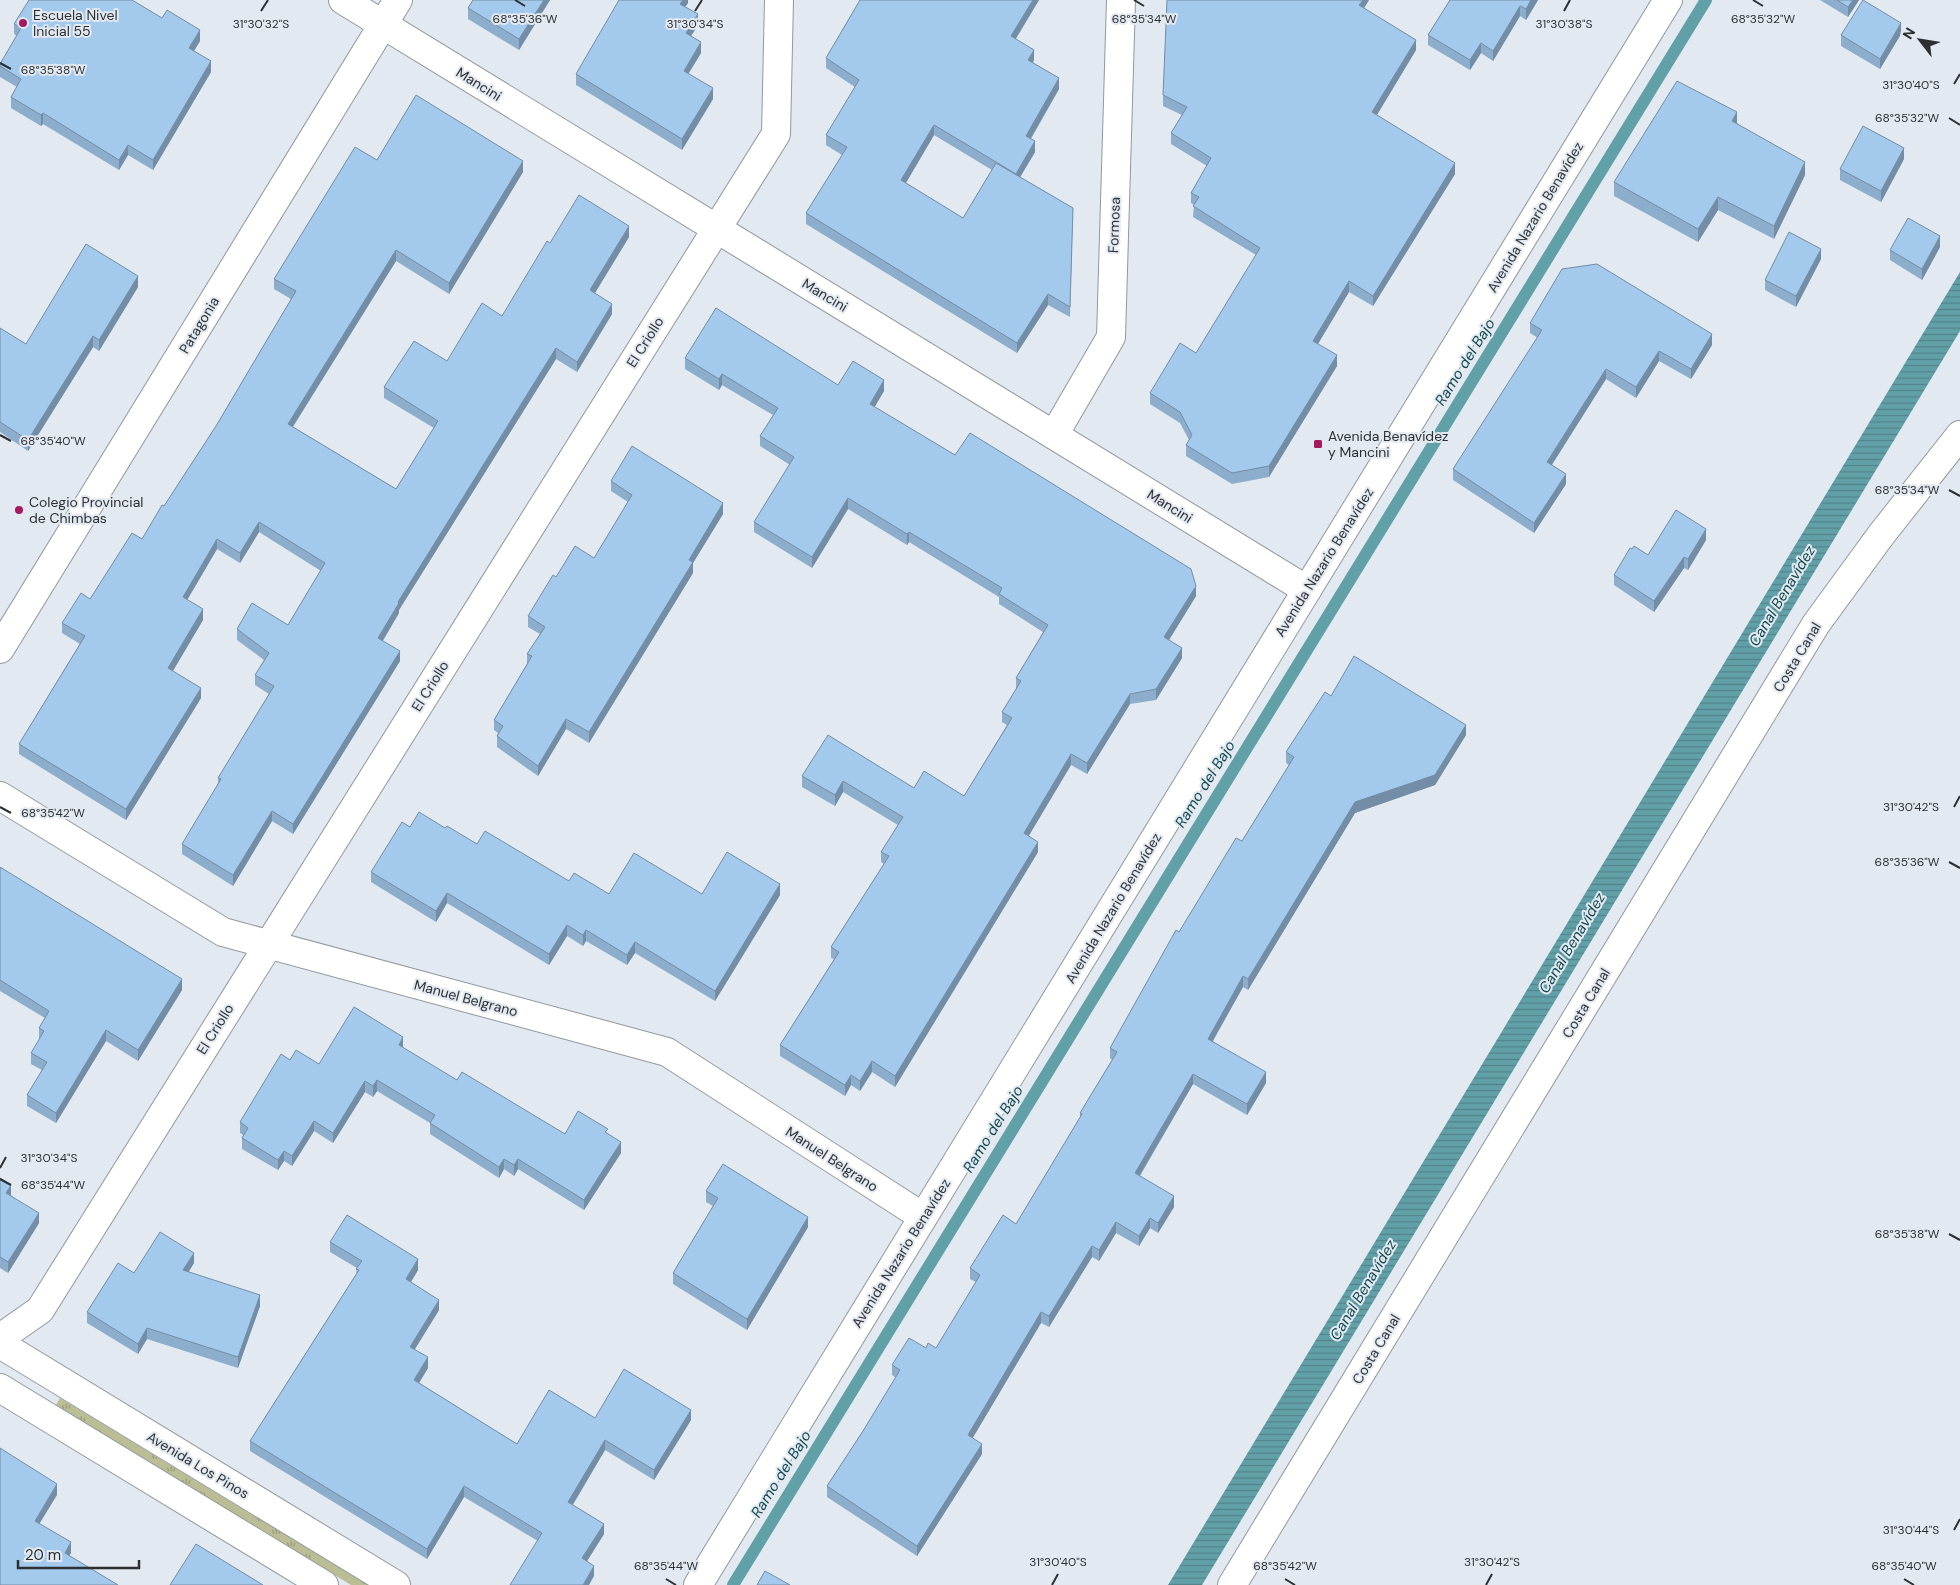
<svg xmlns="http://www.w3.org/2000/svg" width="1960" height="1585" font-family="'DM Sans',sans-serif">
  <defs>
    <pattern id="grass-tufts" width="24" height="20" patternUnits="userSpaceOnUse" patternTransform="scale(1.25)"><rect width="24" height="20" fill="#bbbe94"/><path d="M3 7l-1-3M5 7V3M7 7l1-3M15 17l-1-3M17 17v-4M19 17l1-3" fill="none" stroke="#989b79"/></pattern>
    <pattern id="water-rules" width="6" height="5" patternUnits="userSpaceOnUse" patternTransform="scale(1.25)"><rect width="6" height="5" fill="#62a0a8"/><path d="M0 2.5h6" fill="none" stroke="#518389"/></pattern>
  </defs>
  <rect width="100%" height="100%" fill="#e2e9f1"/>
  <polygon fill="url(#grass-tufts)" points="60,1398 368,1585 351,1585 56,1405"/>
  <polygon fill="url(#water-rules)" points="1960,272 1960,331 1202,1585 1168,1585"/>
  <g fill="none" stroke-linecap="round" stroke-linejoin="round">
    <polyline stroke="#62a0a8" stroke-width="12" points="733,1585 1706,0"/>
    <defs>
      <g id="street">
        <polyline points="1054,435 1111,337 1121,0"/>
        <polyline points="0,649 398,0"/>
        <polyline points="0,796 223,932 667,1052 923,1217"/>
        <polyline points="0,1338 40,1310 776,134 779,0"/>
        <polyline points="0,1344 396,1585"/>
        <polyline points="0,1388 324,1585"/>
        <polyline points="1232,1585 1816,624 1881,535 1960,435"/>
      </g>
      <polyline id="secondary" points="343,0 1307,590"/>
      <polyline id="primary" points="698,1585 1668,0"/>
    </defs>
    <use href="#street" stroke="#91989f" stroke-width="30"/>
    <use href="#secondary" stroke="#91989f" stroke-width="30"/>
    <use href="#primary" stroke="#91989f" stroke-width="30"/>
    <use href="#street" stroke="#fff" stroke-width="28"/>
    <use href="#secondary" stroke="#fff" stroke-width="28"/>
    <use href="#primary" stroke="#fff" stroke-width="28"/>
  </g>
  <g fill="#8cadcb" fill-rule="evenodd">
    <polygon points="473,0 550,0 519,50 468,19 468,8"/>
    <polygon points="688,0 688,3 685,7 698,25 691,36 701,53 688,74 713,99 682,150 576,85 576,74"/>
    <path d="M860 0H1039L1016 39 1034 60 1033 62 1059 89 1031 139 1035 152 1020 177 1073 208 1070 317 1048 305 1017 353 806 224V213L842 155 826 145V135L855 87 826 68V58ZM934 135 992 170 963 218 906 183Z"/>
    <polygon points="1369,0 1364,8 1416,50 1377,115 1455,174 1373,306 1349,292 1318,344 1337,366 1269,477 1232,484 1186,456 1186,445 1189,440 1180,423 1150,404 1150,393 1196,353 1256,255 1193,217 1194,205 1191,203 1191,193 1207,166 1171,144 1171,133 1182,115 1163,106 1163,95"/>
    <polygon points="1450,0 1538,0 1526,20 1520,16 1493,61 1481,53 1470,70 1428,45 1428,35"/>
    <polygon points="1820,0 1859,0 1848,17"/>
    <polygon points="14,24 200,41 194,51 211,72 153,170 128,155 119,170 43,124 41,126 11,108 11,97 17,87 0,77 0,64 17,36 14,34"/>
    <polygon points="1901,34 1880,69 1841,46 1841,35"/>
    <polygon points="1737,123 1805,175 1774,239 1718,210 1698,242 1614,196 1614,182"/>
    <polygon points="1904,159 1881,202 1840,180 1840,169"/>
    <polygon points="377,160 523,172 449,294 396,261 293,427 396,489 434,428 384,398 384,387 447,361 502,316 550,243 629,237 595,293 612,314 577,372 556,359 399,610 399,613 383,641 400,661 293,834 272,821 233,886 182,854 182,844 218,784 218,778 269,694 255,685 255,675 264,660 237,640 237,629 288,625 321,571 259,532 240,563 217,549 187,600 203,620 173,671 201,698 126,820 19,754 19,744 80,644 62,633 62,623 90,599 142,539 164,506 216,426 291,299 274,289 274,279"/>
    <polygon points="1940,247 1922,280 1890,260 1890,250"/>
    <polygon points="1821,259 1796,307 1765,290 1765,280"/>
    <polygon points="138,287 99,351 93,347 28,451 0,432 0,328 26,344"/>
    <polygon points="1530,323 1712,345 1691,379 1659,361 1636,398 1606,379 1552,465 1566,484 1534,533 1453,480 1453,469 1538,338 1530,333"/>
    <polygon points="685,358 838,385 884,391 874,407 955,455 1196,596 1169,640 1182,658 1156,700 1130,704 1087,774 1071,765 1028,836 1038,852 895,1087 872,1072 860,1091 851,1085 845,1096 780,1056 780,1045 834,959 831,958 831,947 884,864 881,862 881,852 898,825 843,792 835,806 802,787 802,776 914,788 964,796 1007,725 1002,722 1002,712 1016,689 1016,678 1043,632 999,604 999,597 909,542 907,545 848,509 812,568 754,532 754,522 790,465 760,446 760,436 773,415 722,385 719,390 685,369"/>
    <polygon points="611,481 723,514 693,563 693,573 589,743 566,729 538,776 497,747 497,736 498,733 494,730 494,720 527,664 527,654 540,634 528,627 528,616 556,577 594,558 628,502 611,491"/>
    <polygon points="1706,540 1688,570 1684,568 1654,612 1614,585 1614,575 1632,549 1648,555"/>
    <polygon points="1331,696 1466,735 1435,785 1355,813 1248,990 1243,987 1213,1041 1266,1083 1247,1115 1193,1084 1140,1176 1174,1207 1158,1233 1150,1228 1139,1246 1116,1233 1099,1261 1092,1257 1049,1327 1041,1323 972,1438 982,1454 917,1556 827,1497 827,1486 863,1431 896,1378 892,1375 892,1365 926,1348 936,1348 976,1282 970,1279 970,1268 1016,1224 1080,1118 1080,1113 1112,1060 1110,1058 1110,1048 1179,932 1242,841 1289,765 1286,763 1286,752"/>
    <polygon points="410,827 445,828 477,844 569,881 609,894 780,895 715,1001 635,953 627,965 586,941 583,946 567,936 549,965 447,903 436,922 371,882 371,872"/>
    <polygon points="0,867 182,990 138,1061 106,1041 56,1123 27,1106 27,1095 42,1070 31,1064 31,1053 40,1039 39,1038 39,1028 45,1018 0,991"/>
    <polygon points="403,1048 457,1080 565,1134 608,1134 621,1153 584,1210 518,1169 514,1176 504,1169 499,1178 430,1134 430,1123 377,1091 373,1097 365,1092 333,1143 314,1131 292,1166 284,1161 278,1170 242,1149 242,1138 243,1135 240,1133 240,1122 290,1060 319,1064"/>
    <polygon points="0,1178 11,1195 39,1223 8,1273 0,1268"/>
    <polygon points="706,1191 808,1227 747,1330 673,1284 673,1273 713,1206 706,1202"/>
    <polygon points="330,1242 418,1270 411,1282 439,1310 415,1349 428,1368 419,1383 517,1444 595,1418 691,1420 654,1480 605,1450 573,1505 604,1534 587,1561 594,1576 538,1541 464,1497 427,1559 250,1451 250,1441 356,1274 357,1268 330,1252"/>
    <polygon points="194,1263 188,1272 260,1306 238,1368 147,1339 138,1354 87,1323 87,1312 134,1273"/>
  </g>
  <g fill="#728da5">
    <polygon points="544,0 550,0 519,50 519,39"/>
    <polygon points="683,0 688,0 688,3 680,14 680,4"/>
    <polygon points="1033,0 1039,0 1011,46 1011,36"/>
    <polygon points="1363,0 1369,0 1359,16 1359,5"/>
    <polygon points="1531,0 1538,0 1526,20 1526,9"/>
    <polygon points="1853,0 1859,0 1848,17 1848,7"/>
    <polygon points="1520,6 1520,16 1493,61 1493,51"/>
    <polygon points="698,14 698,25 686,44 686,33"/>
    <polygon points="1901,23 1901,34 1880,69 1880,59"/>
    <polygon points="200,30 200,41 189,59 189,48"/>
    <polygon points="1416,40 1416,50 1372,123 1372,112"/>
    <polygon points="701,42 701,53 684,81 684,71"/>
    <polygon points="1481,43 1481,53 1470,70 1470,60"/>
    <polygon points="1034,50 1034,60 1028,70 1028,60"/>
    <polygon points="211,61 211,72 153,170 153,160"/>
    <polygon points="1059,78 1059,89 1026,146 1026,136"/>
    <polygon points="713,88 713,99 682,150 682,139"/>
    <polygon points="1737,112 1737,125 1732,121"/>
    <polygon points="43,113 43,124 41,126 41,115"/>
    <polygon points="934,125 934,135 901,191 901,180"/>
    <polygon points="1035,141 1035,152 1016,184 1016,174"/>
    <polygon points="128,145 128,155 119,170 119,160"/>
    <polygon points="1904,148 1904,159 1881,202 1881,191"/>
    <polygon points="523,161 523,172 449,294 449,283"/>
    <polygon points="1805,162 1805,175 1774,239 1774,226"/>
    <polygon points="1455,163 1455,174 1373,306 1373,296"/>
    <polygon points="1718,197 1718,210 1698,242 1698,229"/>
    <polygon points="629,226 629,237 590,301 590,290"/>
    <polygon points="1940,236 1940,247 1922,280 1922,269"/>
    <polygon points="1821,249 1821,259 1796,307 1796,296"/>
    <polygon points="396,250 396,261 288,434 288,424"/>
    <polygon points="138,276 138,287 99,351 99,340"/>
    <polygon points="1349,281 1349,292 1313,352 1313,341"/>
    <polygon points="1048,294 1048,305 1017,353 1017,343"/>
    <polygon points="612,304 612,314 577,372 577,362"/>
    <polygon points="1712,334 1712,345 1691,379 1691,369"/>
    <polygon points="93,336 93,347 28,451 28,440"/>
    <polygon points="556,348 556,359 399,610 399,613 378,648 378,638 398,602"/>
    <polygon points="1659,351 1659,361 1636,398 1636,387"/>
    <polygon points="1337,355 1337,366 1269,477 1269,466"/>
    <polygon points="1606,369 1606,379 1547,472 1547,462"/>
    <polygon points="722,374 722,385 719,390 719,379"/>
    <polygon points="884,380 884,391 870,415 870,404"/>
    <polygon points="1566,474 1566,484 1534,533 1534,523"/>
    <polygon points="848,498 848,509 812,568 812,557"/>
    <polygon points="723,503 723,514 693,563 693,573 589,743 589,732 689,560"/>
    <polygon points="259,522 259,532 240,563 240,553"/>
    <polygon points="1706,529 1706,540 1688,570 1688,559"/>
    <polygon points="909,532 909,542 907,545 907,534"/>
    <polygon points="217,539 217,549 183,607 183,597"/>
    <polygon points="1684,557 1684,568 1654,612 1654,601"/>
    <polygon points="1196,586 1196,596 1164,648 1164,637"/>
    <polygon points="203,609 203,620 168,679 168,668"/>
    <polygon points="1182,648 1182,658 1156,700 1156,689"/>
    <polygon points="400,651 400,661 293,834 293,824"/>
    <polygon points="201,688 201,698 126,820 126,809"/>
    <polygon points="1130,694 1130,704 1087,774 1087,763"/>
    <polygon points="566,719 566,729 538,776 538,766"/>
    <polygon points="1466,725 1466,735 1435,785 1355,813 1248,990 1248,979 1355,802"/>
    <polygon points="1071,754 1071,765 1024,844 1024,833"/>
    <polygon points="843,781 843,792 835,806 835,795"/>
    <polygon points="272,811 272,821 233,886 233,875"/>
    <polygon points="1038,842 1038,852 895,1087 895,1076"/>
    <polygon points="780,884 780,895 715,1001 715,991"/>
    <polygon points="447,893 447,903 436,922 436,911"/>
    <polygon points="567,925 567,936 549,965 549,954"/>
    <polygon points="586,930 586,941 583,946 583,935"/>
    <polygon points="635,942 635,953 627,965 627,955"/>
    <polygon points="1243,976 1243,987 1208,1049 1208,1039"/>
    <polygon points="182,979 182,990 138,1061 138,1050"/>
    <polygon points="106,1030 106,1041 56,1123 56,1113"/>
    <polygon points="403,1037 403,1048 399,1045"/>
    <polygon points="872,1061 872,1072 860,1091 860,1081"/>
    <polygon points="1266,1072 1266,1083 1247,1115 1247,1104"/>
    <polygon points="1193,1074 1193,1084 1135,1183 1135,1173"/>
    <polygon points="851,1075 851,1085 845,1096 845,1085"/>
    <polygon points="377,1080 377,1091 373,1097 373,1086"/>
    <polygon points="365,1081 365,1092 333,1143 333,1133"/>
    <polygon points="314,1121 314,1131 292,1166 292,1156"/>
    <polygon points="621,1142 621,1153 584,1210 584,1200"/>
    <polygon points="284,1151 284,1161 278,1170 278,1160"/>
    <polygon points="504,1159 504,1169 499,1178 499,1167"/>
    <polygon points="518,1159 518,1169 514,1176 514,1165"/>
    <polygon points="11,1185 11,1195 6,1193"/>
    <polygon points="1174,1196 1174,1207 1158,1233 1158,1223"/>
    <polygon points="39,1213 39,1223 8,1273 8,1262"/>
    <polygon points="808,1217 808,1227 747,1330 747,1319"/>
    <polygon points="1150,1218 1150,1228 1139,1246 1139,1236"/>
    <polygon points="1116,1222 1116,1233 1099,1261 1099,1250"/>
    <polygon points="1092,1246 1092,1257 1049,1327 1049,1316"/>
    <polygon points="194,1253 194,1263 183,1281 183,1270"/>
    <polygon points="418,1259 418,1270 406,1290 406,1279"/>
    <polygon points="260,1295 260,1306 238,1368 238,1357"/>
    <polygon points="439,1300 439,1310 410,1357 410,1347"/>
    <polygon points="1041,1312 1041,1323 968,1446 968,1435"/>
    <polygon points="147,1328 147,1339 138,1354 138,1344"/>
    <polygon points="428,1357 428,1368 414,1391 414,1380"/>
    <polygon points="691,1410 691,1420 654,1480 654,1470"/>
    <polygon points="605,1440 605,1450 568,1512 568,1502"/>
    <polygon points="982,1444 982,1454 917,1556 917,1546"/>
    <polygon points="57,1484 57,1495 35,1531 35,1521"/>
    <polygon points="464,1486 464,1497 427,1559 427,1549"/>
    <polygon points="604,1524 604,1534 582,1569 582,1558"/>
    <polygon points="71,1542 71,1553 65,1563 65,1553"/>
    <polygon points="594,1566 594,1576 589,1585 583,1585"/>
  </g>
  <g fill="#a3c9ec" stroke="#728da5">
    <polygon points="29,0 132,0 162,18 167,10 200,30 189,48 211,61 153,160 128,145 119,160 43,113 41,115 11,97 21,79 0,66 0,64 21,28 14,24"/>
    <polygon points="473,0 544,0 519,39 468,8"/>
    <polygon points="619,0 683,0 680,4 698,14 686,33 701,42 684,71 713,88 682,139 576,74"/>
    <polygon points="860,0 1033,0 1011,36 1034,50 1028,60 1059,78 1026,136 1035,141 1016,174 934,125 901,180 963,218 996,163 1073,208 1070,307 1048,294 1017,343 806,213 847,147 826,135 859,80 826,58"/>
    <polygon points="1167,0 1363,0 1359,5 1416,40 1372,112 1455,163 1373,296 1349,281 1313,341 1337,355 1269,466 1232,473 1186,445 1192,435 1180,412 1150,393 1180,343 1196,353 1260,248 1193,206 1199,197 1191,193 1211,158 1171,133 1187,107 1163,95"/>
    <polygon points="1450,0 1531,0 1526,9 1520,6 1493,51 1481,43 1470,60 1428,35"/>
    <polygon points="1837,0 1853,0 1848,7"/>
    <polygon points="1863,0 1901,23 1880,59 1841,35"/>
    <polygon points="1677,81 1737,112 1732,121 1805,162 1774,226 1718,197 1698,229 1614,182"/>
    <polygon points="416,95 523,161 449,283 396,250 288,424 396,489 438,421 384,387 414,341 447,361 482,303 502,316 547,241 550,243 579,195 629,226 590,290 612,304 577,362 556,348 398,602 399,603 378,638 400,651 293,824 272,811 233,875 182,844 221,779 218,778 274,686 255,675 269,653 237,629 252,603 288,625 325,563 259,522 240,553 217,539 183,597 203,609 168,668 201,688 126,809 19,744 85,636 62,623 81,593 90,599 132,533 142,539 162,505 164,506 216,426 296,291 274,279 355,147 377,160"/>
    <polygon points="1863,126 1904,148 1881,191 1840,169"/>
    <polygon points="1908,218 1940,236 1922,269 1890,250"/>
    <polygon points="1789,232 1821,249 1796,296 1765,280"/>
    <polygon points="86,244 138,276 99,340 93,336 28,440 0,422 0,328 26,344"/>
    <polygon points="1597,264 1712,334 1691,369 1659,351 1636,387 1606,369 1547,462 1566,474 1534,523 1453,469 1542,330 1530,323 1562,269"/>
    <polygon points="716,308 838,385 853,361 884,380 870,404 955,455 970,433 1191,569 1196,586 1164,637 1182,648 1156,689 1130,694 1087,763 1071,754 1024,833 1038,842 895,1076 872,1061 860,1081 851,1075 845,1085 780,1045 839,952 831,947 889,856 881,852 903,817 843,781 835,795 802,776 828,735 914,788 924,771 964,796 1012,718 1002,712 1021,681 1016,678 1048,625 999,594 1002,588 909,532 907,534 848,498 812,557 754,522 794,457 760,436 778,408 722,374 719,379 685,358"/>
    <polygon points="632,446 723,503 689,560 693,562 589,732 566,719 538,766 497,736 503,726 494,720 532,656 527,654 545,627 528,616 553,575 556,577 575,546 594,558 632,495 611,481"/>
    <polygon points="1676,510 1706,529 1688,559 1684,557 1654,601 1614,575 1630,548 1632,549 1634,546 1648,555"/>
    <polygon points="1354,656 1466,725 1435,775 1355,802 1248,979 1243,976 1208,1039 1266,1072 1247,1104 1193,1074 1135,1173 1174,1196 1158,1223 1150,1218 1139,1236 1116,1222 1099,1250 1092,1246 1049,1316 1041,1312 968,1435 982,1444 917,1546 827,1486 863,1431 900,1370 892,1365 909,1338 926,1348 928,1343 936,1348 980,1275 970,1268 1003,1215 1016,1224 1082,1114 1080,1113 1117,1052 1110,1048 1176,930 1179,932 1236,838 1242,841 1294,757 1286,752 1325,692 1331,696"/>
    <polygon points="419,812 445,828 447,826 477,844 485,831 569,881 574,873 609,894 634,853 702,894 727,852 780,884 715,991 635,942 627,955 586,930 583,935 567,925 549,954 447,893 436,911 371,872 402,822 410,827"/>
    <polygon points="0,867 182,979 138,1050 106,1030 56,1113 27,1095 47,1062 31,1053 44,1031 39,1028 49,1011 0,980"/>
    <polygon points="354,1007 403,1037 399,1045 457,1080 462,1072 565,1134 578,1111 608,1129 605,1132 621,1142 584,1200 518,1159 514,1165 504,1159 499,1167 430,1123 435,1115 377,1080 373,1086 365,1081 333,1133 314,1121 292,1156 284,1151 278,1160 242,1138 248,1128 240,1122 281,1054 290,1060 296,1050 319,1064"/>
    <polygon points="723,1164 808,1217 747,1319 673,1273 718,1198 706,1191"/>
    <polygon points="0,1178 11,1185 6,1193 39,1213 8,1262 0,1257"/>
    <polygon points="347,1215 418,1259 406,1279 439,1300 410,1347 428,1357 414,1380 517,1444 549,1390 595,1418 624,1369 691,1410 654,1470 605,1440 568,1502 604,1524 582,1558 594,1566 583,1585 510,1585 542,1533 464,1486 427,1549 250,1441 359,1270 356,1269 362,1261 330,1242"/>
    <polygon points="160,1232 194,1253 183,1270 260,1295 238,1357 147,1328 138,1344 87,1312 118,1263 134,1273"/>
    <polygon points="0,1448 57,1484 35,1521 71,1542 65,1553 118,1585 0,1585"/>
    <polygon points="196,1544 263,1585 170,1585"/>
    <polygon points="765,1571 790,1585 757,1585"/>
  </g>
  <path fill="none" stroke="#2d3033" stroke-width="2" d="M515 0 525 6M1134 0 1144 6M1753 0 1763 6M261 11 268 0M695 11 702 0M1564 11 1570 0M0 63 11 69M1954 84 1960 74M1949 118 1960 125M0 435 11 441M1949 490 1960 496M0 807 11 813M1954 807 1960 796M1949 862 1960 868M0 1168 6 1157M0 1179 11 1185M1949 1234 1960 1240M1954 1530 1960 1519M666 1579 676 1585M1285 1579 1295 1585M1904 1579 1914 1585M1052 1585 1058 1574M1486 1585 1492 1574"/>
  <g fill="#a4195f" stroke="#e2e9f1" stroke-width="2">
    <circle cx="23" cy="23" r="5"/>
    <rect x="1313" y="439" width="10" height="10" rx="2.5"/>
    <circle cx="19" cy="510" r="5"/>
  </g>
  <g text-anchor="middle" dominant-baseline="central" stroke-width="4" stroke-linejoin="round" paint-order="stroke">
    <g font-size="14" fill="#2d3033" stroke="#e2e9f1" text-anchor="start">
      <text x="33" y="15">Escuela Nivel<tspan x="33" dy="16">Inicial 55</tspan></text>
      <text x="1328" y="436">Avenida Benavídez<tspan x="1328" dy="16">y Mancini</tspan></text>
      <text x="29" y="502">Colegio Provincial<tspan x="29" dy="16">de Chimbas</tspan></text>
    </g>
    <g font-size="14" fill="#2d3033" stroke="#e2e9f1">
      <text transform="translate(479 84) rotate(32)">Mancini</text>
      <text transform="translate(1535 217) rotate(-59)">Avenida Nazario Benavídez</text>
      <text transform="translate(1114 225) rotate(-88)">Formosa</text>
      <text transform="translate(825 295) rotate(31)">Mancini</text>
      <text transform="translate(199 325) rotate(-59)">Patagonia</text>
      <text transform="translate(645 342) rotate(-58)">El Criollo</text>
      <text transform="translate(1170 506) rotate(32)">Mancini</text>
      <text transform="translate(1324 562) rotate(-58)">Avenida Nazario Benavídez</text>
      <text transform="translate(1797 657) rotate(-59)">Costa Canal</text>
      <text transform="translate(430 686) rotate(-58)">El Criollo</text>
      <text transform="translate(1113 908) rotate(-59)">Avenida Nazario Benavídez</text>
      <text transform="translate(466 998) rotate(15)">Manuel Belgrano</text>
      <text transform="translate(1586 1003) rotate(-59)">Costa Canal</text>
      <text transform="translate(215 1029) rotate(-58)">El Criollo</text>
      <text transform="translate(832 1159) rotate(33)">Manuel Belgrano</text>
      <text transform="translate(901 1253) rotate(-58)">Avenida Nazario Benavídez</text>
      <text transform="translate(1376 1349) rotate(-59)">Costa Canal</text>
      <text transform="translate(198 1465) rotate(31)">Avenida Los Pinos</text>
    </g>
    <g font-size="15" font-style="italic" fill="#124950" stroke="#e2e9f1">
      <text transform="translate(1465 362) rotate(-58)">Ramo del Bajo</text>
      <text transform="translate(1782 596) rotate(-59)">Canal Benavídez</text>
      <text transform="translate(1205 784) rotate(-58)">Ramo del Bajo</text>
      <text transform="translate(1572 943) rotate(-59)">Canal Benavídez</text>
      <text transform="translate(993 1129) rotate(-58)">Ramo del Bajo</text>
      <text transform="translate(1363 1290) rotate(-59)">Canal Benavídez</text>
      <text transform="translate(781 1474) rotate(-58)">Ramo del Bajo</text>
    </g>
  </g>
  <g font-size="12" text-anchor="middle" fill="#2d3033" stroke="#e2e9f1" stroke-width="4" stroke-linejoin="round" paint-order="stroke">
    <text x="525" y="23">68°35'36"W</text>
    <text x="1144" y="23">68°35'34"W</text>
    <text x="1763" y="23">68°35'32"W</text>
    <text x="261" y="28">31°30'32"S</text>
    <text x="695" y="28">31°30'34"S</text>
    <text x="1564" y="28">31°30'38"S</text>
    <text x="53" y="74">68°35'38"W</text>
    <text x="1911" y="89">31°30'40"S</text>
    <text x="1907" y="122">68°35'32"W</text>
    <text x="53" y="445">68°35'40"W</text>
    <text x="1907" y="494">68°35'34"W</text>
    <text x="1911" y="811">31°30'42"S</text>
    <text x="53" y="817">68°35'42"W</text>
    <text x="1907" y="866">68°35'36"W</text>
    <text x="49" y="1162">31°30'34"S</text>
    <text x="53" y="1189">68°35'44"W</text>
    <text x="1907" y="1238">68°35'38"W</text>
    <text x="1911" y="1534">31°30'44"S</text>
    <text x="1058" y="1566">31°30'40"S</text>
    <text x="1492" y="1566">31°30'42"S</text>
    <text x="666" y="1570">68°35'44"W</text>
    <text x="1285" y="1570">68°35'42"W</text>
    <text x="1904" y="1570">68°35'40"W</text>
  </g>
  <g transform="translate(1920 40) rotate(301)" stroke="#e2e9f1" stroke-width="4" paint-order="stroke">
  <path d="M0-4L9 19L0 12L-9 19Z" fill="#2d3033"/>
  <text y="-8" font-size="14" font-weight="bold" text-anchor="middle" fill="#2d3033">N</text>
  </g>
  <path d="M18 1560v8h121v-8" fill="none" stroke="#2d3033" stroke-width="2.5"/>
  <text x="25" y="1560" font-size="15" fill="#2d3033" stroke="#e2e9f1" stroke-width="4" paint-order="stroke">20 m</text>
</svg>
